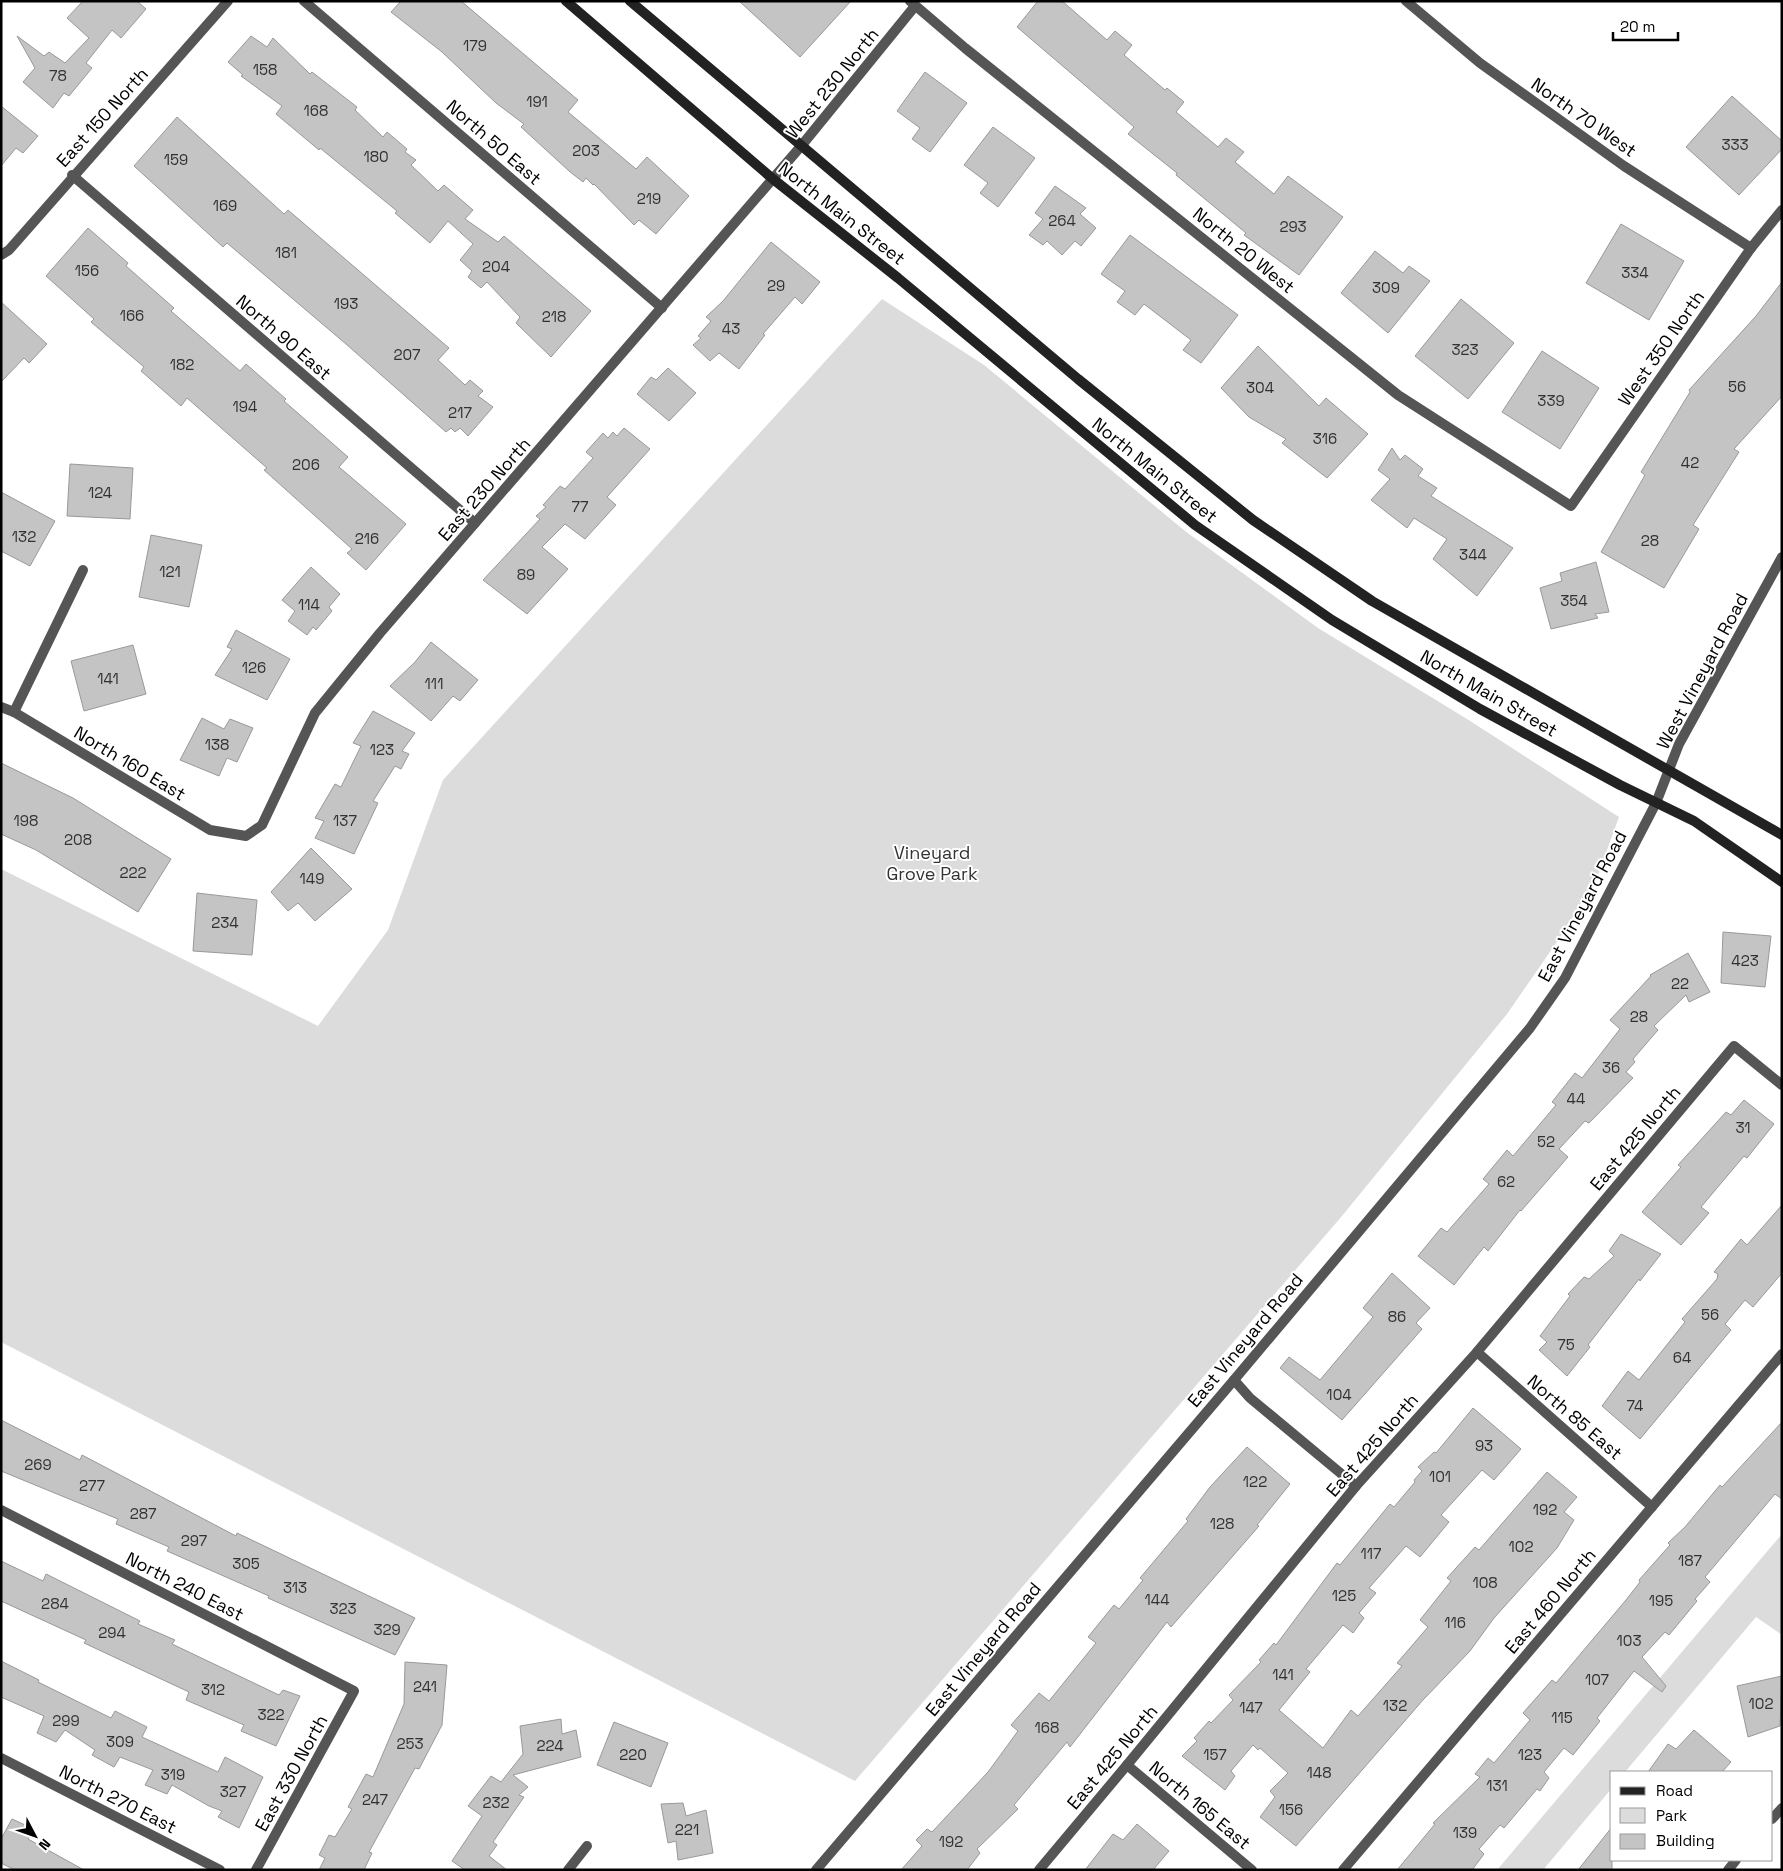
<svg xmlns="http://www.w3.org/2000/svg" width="1783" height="1871" font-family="'Space Grotesk',sans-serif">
  <rect width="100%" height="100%" fill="#fff"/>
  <g fill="#dcdcdc">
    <polygon points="882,299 984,365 1185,531 1318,628 1467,719 1619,817 1598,875 1563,933 1507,1014 1342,1216 855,1781 1,1342 1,869 318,1026 388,930 443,780"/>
    <polygon points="1782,1534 1782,1635 1756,1617 1625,1772 1612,1772 1612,1788 1543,1870 1497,1870"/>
  </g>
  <g fill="#c4c4c4" stroke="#999">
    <polygon points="83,1 137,1 146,9 121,38 112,30 86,63 92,68 69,96 64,93 53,108 23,82 35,68 17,36 44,56 49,52 65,63 89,38 67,18"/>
    <polygon points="401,1 461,1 578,100 568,112 636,169 647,157 689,196 656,234 639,220 634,225 594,184 593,185 586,178 583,182 569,171 521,127 524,124 496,103 442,52 391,12"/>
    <polygon points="739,1 851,1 800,57"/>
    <polygon points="1038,1 1062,1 1107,40 1115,31 1132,45 1124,55 1165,90 1167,88 1184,102 1176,112 1218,147 1226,138 1244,152 1235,162 1274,194 1288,176 1343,217 1299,275 1244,235 1246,233 1176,175 1177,173 1128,134 1134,127 1017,27"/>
    <polygon points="251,36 267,47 273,38 310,74 312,72 357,107 355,110 383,137 387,132 407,149 405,152 416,160 411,165 438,191 444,185 473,210 465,219 498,242 504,236 591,311 551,357 516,323 520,317 487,282 481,288 468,277 472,271 460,260 473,244 448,221 430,243 395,213 397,211 320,148 319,150 276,114 282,106 241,76 243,75 228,62"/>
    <polygon points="925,72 967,103 930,152 912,139 920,128 897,111"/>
    <polygon points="1732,96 1782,141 1782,149 1739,195 1686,147"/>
    <polygon points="1,106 38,136 23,153 16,148 1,166"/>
    <polygon points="177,117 284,214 288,210 449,348 438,360 465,385 470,380 483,391 478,396 493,407 468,436 460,428 455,432 451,428 446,432 346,344 227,243 223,247 134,166"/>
    <polygon points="993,127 1035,158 998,207 980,193 988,183 964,165"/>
    <polygon points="1055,186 1086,208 1080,214 1096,228 1081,246 1075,241 1062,255 1047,241 1043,245 1029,235 1043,219 1035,213"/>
    <polygon points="1621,224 1684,261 1649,320 1586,283"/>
    <polygon points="88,228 128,263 126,266 174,308 171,311 240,371 246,364 286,399 284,401 348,457 339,467 406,524 366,570 347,553 352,549 264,470 267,468 187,398 181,406 141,371 144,367 91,322 94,319 46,276"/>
    <polygon points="1130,235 1238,315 1201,363 1183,350 1191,340 1144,304 1135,315 1117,302 1125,291 1101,274"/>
    <polygon points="771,242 820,282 802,304 795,297 763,334 765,335 739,369 719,353 710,361 693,345 701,338 698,336 711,321 706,317 723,301"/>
    <polygon points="1375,251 1403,273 1409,266 1430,281 1388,333 1341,293"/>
    <polygon points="1782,282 1782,396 1734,449 1739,452 1693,525 1699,529 1664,588 1601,552 1645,475 1641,472 1690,392 1689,390 1756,316"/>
    <polygon points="1461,299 1514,343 1468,399 1415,356"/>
    <polygon points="1,302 47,344 29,363 24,358 1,382"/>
    <polygon points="1258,346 1319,406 1326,398 1368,434 1327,478 1282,443 1286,439 1249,417 1221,388"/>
    <polygon points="1542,351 1599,388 1560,449 1502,412"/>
    <polygon points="668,368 696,393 669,421 637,394 651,377 656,380"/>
    <polygon points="624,428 650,449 607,497 616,505 585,539 565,524 542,547 568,569 527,614 483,580 540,519 536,516 546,507 543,505 560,486 565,489 593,458 586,452 603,433 608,438 613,432 617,436"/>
    <polygon points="1392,448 1400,460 1405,455 1423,469 1418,476 1437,488 1431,496 1513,548 1477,596 1433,559 1447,539 1414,518 1407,528 1371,500 1390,479 1378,470"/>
    <polygon points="70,464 133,468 130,519 67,516"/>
    <polygon points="1,492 55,521 30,566 1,551"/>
    <polygon points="151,535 202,545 189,607 139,597"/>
    <polygon points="1596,562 1609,612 1595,614 1598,618 1551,629 1540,588 1562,581 1560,573"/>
    <polygon points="311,567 340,594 329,607 332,611 316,630 313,627 307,635 288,621 295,611 282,600"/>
    <polygon points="236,630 290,659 267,700 215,675 232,649 227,647"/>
    <polygon points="431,642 478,680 460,701 453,696 431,721 390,686 415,662"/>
    <polygon points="133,645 146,694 84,711 71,661"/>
    <polygon points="373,711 415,733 402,751 409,754 401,769 395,766 373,801 378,803 354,854 315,838 324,821 315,818 335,784 341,787 361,746 353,743"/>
    <polygon points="202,718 224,729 230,719 253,728 237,762 227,758 219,776 180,760"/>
    <polygon points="1,763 73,798 171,859 138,912 36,850 1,834"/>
    <polygon points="311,848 352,889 315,921 298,903 288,911 271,892"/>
    <polygon points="197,893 257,900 252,955 193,951"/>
    <polygon points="1723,932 1771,936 1765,987 1721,983"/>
    <polygon points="1688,953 1710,992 1689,1002 1686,995 1654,1026 1658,1030 1633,1059 1635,1062 1626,1072 1633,1078 1589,1123 1585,1121 1559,1149 1568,1157 1521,1211 1520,1210 1488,1251 1484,1247 1454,1285 1418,1256 1441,1228 1447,1232 1489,1184 1483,1179 1507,1150 1513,1156 1556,1105 1552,1102 1575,1073 1582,1078 1620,1029 1610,1020 1651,976 1650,975"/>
    <polygon points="1744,1100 1774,1124 1747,1158 1744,1156 1701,1207 1709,1213 1681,1245 1642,1212 1681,1167 1678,1165 1726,1112 1731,1115"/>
    <polygon points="1782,1205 1782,1273 1753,1307 1745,1300 1725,1324 1731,1330 1640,1439 1602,1406 1628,1371 1639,1380 1685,1322 1682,1319 1717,1279 1718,1274 1714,1272 1741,1239 1747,1245"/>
    <polygon points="1621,1234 1661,1254 1640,1281 1639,1279 1588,1345 1590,1347 1567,1376 1539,1350 1547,1342 1540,1336 1570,1296 1568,1294 1584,1277 1589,1279 1614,1256 1609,1251"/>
    <polygon points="1392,1273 1430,1308 1416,1323 1422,1329 1342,1420 1280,1368 1289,1357 1320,1380 1373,1317 1363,1308"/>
    <polygon points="1473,1408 1521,1449 1494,1480 1482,1470 1441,1515 1449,1522 1420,1557 1406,1546 1369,1588 1376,1593 1359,1613 1364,1618 1353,1633 1343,1625 1306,1669 1310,1672 1279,1710 1323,1748 1351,1710 1358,1716 1402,1666 1397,1663 1428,1627 1420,1620 1451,1581 1447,1578 1475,1547 1479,1550 1547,1472 1577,1497 1564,1512 1574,1520 1557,1548 1494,1618 1470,1651 1423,1700 1296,1846 1260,1817 1275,1797 1270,1791 1288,1773 1260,1748 1258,1750 1253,1745 1231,1771 1235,1776 1225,1790 1182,1756 1197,1741 1194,1738 1209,1721 1211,1723 1233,1700 1229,1695 1261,1662 1259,1660 1274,1643 1276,1645 1337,1563 1340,1565 1390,1504 1394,1507 1415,1482 1414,1480 1422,1471 1418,1467 1434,1452 1436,1453"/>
    <polygon points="1,1420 80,1460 82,1455 236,1536 237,1533 415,1618 395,1655 268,1598 269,1596 167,1551 169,1547 116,1524 118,1519 1,1471"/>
    <polygon points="1782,1422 1782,1499 1775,1494 1705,1577 1710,1582 1695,1599 1697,1601 1669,1635 1665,1632 1642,1657 1666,1686 1662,1692 1634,1671 1597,1718 1600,1721 1573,1755 1564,1748 1544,1772 1549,1778 1540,1791 1537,1789 1504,1828 1500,1825 1479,1849 1484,1854 1472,1870 1397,1870 1435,1824 1433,1823 1480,1777 1475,1774 1488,1758 1494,1763 1530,1720 1523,1713 1552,1680 1556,1683 1626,1600 1640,1582 1639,1580 1670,1545 1668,1543 1685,1527 1720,1485 1722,1487"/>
    <polygon points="1247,1447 1290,1484 1257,1525 1259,1526 1171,1627 1167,1622 1070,1747 1067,1742 1014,1805 1018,1809 977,1849 980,1853 967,1870 901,1870 922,1846 916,1840 927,1829 932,1832 988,1772 1018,1731 1011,1725 1039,1693 1049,1701 1096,1643 1088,1637 1114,1605 1119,1609 1143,1580 1140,1578 1188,1521 1186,1519 1210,1487"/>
    <polygon points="1,1561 43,1581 46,1574 140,1621 138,1624 175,1640 172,1644 279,1695 283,1690 300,1696 276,1746 241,1731 244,1725 186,1700 189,1692 84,1643 86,1640 1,1601"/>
    <polygon points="1,1661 39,1680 38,1682 111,1718 115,1711 147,1727 142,1737 218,1772 225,1757 263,1777 239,1828 218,1817 222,1811 209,1806 172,1785 167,1794 145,1785 153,1770 120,1757 114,1767 92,1755 95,1750 65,1730 56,1742 37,1733 44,1716 1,1697"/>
    <polygon points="405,1662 447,1665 442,1725 419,1769 415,1768 369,1852 372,1853 364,1870 319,1870 325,1858 319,1855 329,1835 335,1837 352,1809 348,1807 366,1774 373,1777 404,1704"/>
    <polygon points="1782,1676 1780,1726 1748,1737 1737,1686"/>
    <polygon points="561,1719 562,1734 576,1730 581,1757 513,1775 528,1787 519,1795 524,1797 493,1842 497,1845 489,1856 507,1870 465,1870 452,1861 482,1816 468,1806 491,1776 501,1782 523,1754 520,1726"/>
    <polygon points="614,1722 668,1743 651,1787 597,1765"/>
    <polygon points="1694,1730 1731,1762 1722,1772 1648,1772 1668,1744 1676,1749"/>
    <polygon points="683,1803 686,1816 706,1810 713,1853 678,1860 676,1841 668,1843 661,1804"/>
    <polygon points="12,1819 34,1829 28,1839 84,1870 15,1870 1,1863 1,1839"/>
    <polygon points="1137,1824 1169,1851 1153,1870 1085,1870 1113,1834 1123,1840"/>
    <polygon points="1612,1827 1612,1870 1578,1870"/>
  </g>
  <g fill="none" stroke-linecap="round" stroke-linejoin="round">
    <g stroke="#555" stroke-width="10">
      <polyline points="304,1 662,308"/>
      <polyline points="910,1 965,48 1398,395 1571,506 1751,248 1782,210"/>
      <polyline points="1406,1 1480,63 1624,166 1751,248"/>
      <polyline points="72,175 475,523"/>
      <polyline points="1,255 9,250 228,1"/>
      <polyline points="1,707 14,712 210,830 246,836 262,825 315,713 380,633 802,145 915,6"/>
      <polyline points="14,712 83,570"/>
      <polyline points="1477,1352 1652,1507"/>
      <polyline points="1234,1380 1250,1398 1356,1486"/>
      <polyline points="1,1510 354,1691 256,1870"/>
      <polyline points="1,1758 220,1870"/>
      <polyline points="1127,1765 1252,1870"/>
      <polyline points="1772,1819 1782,1808"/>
      <polyline points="568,1870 587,1846"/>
      <polyline points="1039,1870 1127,1765 1356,1486 1477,1352 1734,1046 1782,1085"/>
      <polyline points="1343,1870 1782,1354"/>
      <polyline points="1728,1870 1736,1860"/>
    </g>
    <polyline stroke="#555" stroke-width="10" points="816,1870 1234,1380 1530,1028 1565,978 1656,803 1679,744 1782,557"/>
    <g stroke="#222" stroke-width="10">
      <polyline points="566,1 773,179 898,278 1195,525 1332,620 1480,709 1620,785 1694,821 1782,882"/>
      <polyline points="630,1 1078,379 1253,520 1372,601 1782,835"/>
    </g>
  </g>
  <g text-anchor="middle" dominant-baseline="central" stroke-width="4" stroke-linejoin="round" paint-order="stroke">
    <g font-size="15" fill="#313131">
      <text x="475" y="45">179</text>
      <text x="265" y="69">158</text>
      <text x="58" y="75">78</text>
      <text x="537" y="101">191</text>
      <text x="316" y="110">168</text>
      <text x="1735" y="144">333</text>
      <text x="586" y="150">203</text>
      <text x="376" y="156">180</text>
      <text x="176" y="159">159</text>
      <text x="649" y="198">219</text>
      <text x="225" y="205">169</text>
      <text x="1062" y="220">264</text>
      <text x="1293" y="226">293</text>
      <text x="286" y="252">181</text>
      <text x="496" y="266">204</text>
      <text x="87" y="270">156</text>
      <text x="1635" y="272">334</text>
      <text x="776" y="285">29</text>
      <text x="1386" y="287">309</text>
      <text x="346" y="303">193</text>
      <text x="132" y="315">166</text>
      <text x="554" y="316">218</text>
      <text x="731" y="328">43</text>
      <text x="1465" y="349">323</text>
      <text x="407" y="354">207</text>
      <text x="182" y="364">182</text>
      <text x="1737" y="386">56</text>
      <text x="1260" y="387">304</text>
      <text x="1551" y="400">339</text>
      <text x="245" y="406">194</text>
      <text x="460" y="412">217</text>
      <text x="1325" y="438">316</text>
      <text x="1690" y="462">42</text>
      <text x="306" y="464">206</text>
      <text x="100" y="492">124</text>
      <text x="580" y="506">77</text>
      <text x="24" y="536">132</text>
      <text x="367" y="538">216</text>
      <text x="1650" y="540">28</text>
      <text x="1473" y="554">344</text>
      <text x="170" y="571">121</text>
      <text x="526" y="574">89</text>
      <text x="1574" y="600">354</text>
      <text x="309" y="604">114</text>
      <text x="254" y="667">126</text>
      <text x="108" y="678">141</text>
      <text x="434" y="683">111</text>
      <text x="217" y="744">138</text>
      <text x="382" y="749">123</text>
      <text x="26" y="820">198</text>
      <text x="345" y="820">137</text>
      <text x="78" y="839">208</text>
      <text x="133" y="872">222</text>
      <text x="312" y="878">149</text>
      <text x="225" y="922">234</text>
      <text x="1745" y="960">423</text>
      <text x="1680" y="983">22</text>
      <text x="1639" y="1016">28</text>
      <text x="1611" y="1067">36</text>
      <text x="1576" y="1098">44</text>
      <text x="1743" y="1127">31</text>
      <text x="1546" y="1141">52</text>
      <text x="1506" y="1181">62</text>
      <text x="1710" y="1314">56</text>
      <text x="1397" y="1316">86</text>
      <text x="1566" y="1344">75</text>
      <text x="1682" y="1357">64</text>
      <text x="1339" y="1394">104</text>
      <text x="1635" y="1405">74</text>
      <text x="1484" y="1445">93</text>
      <text x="38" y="1464">269</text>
      <text x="1440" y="1476">101</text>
      <text x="1255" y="1481">122</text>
      <text x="92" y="1485">277</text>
      <text x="1545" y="1509">192</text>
      <text x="143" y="1513">287</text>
      <text x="1222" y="1523">128</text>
      <text x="194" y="1540">297</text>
      <text x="1521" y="1546">102</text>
      <text x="1371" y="1553">117</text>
      <text x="1690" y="1560">187</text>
      <text x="246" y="1563">305</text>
      <text x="1485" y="1582">108</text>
      <text x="295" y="1587">313</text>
      <text x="1344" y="1595">125</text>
      <text x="1157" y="1599">144</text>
      <text x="1661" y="1600">195</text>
      <text x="55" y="1603">284</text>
      <text x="343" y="1608">323</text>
      <text x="1455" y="1622">116</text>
      <text x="387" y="1629">329</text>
      <text x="112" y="1632">294</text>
      <text x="1629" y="1640">103</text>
      <text x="1283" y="1674">141</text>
      <text x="1597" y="1679">107</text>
      <text x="425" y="1686">241</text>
      <text x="213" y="1689">312</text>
      <text x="1761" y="1703">102</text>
      <text x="1395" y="1705">132</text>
      <text x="1251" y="1707">147</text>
      <text x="271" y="1714">322</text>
      <text x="1562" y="1717">115</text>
      <text x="66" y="1720">299</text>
      <text x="1047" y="1727">168</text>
      <text x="120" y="1741">309</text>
      <text x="410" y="1743">253</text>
      <text x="550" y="1745">224</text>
      <text x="633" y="1754">220</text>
      <text x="1215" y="1754">157</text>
      <text x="1530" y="1754">123</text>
      <text x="1319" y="1772">148</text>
      <text x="173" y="1774">319</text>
      <text x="1497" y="1785">131</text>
      <text x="233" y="1791">327</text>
      <text x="375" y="1799">247</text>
      <text x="496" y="1802">232</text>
      <text x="1291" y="1809">156</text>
      <text x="687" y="1829">221</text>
      <text x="1465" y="1832">139</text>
      <text x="951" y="1841">192</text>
    </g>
    <g font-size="18" fill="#000" stroke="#fff">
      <text transform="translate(832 83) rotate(-51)">West 230 North</text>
      <text transform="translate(102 117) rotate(-48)">East 150 North</text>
      <text transform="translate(1584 117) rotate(35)">North 70 West</text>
      <text transform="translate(494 142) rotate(41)">North 50 East</text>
      <text transform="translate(842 213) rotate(38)">North Main Street</text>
      <text transform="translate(1244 250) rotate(39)">North 20 West</text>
      <text transform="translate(284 337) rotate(41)">North 90 East</text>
      <text transform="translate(1661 348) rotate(-55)">West 350 North</text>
      <text transform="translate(1155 470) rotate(39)">North Main Street</text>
      <text transform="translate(484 489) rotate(-49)">East 230 North</text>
      <text transform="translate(1702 671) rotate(-62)">West Vineyard Road</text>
      <text transform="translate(1489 693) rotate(30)">North Main Street</text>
      <text transform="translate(130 763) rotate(31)">North 160 East</text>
      <text transform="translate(1582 906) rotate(-62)">East Vineyard Road</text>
      <text transform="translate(1635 1138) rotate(-50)">East 425 North</text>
      <text transform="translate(1245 1340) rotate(-50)">East Vineyard Road</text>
      <text transform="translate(1575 1417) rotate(41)">North 85 East</text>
      <text transform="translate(1372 1445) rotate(-49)">East 425 North</text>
      <text transform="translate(185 1586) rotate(27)">North 240 East</text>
      <text transform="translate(1550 1601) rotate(-50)">East 460 North</text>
      <text transform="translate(983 1649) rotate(-50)">East Vineyard Road</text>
      <text transform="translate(1112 1757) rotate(-50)">East 425 North</text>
      <text transform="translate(291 1773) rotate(-61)">East 330 North</text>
      <text transform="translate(118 1799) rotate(27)">North 270 East</text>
      <text transform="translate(1200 1805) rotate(40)">North 165 East</text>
    </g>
    <g font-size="18" fill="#333" stroke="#fff">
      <text x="932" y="852">Vineyard<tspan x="932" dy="21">Grove Park</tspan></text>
    </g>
  </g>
  <rect width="1783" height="1871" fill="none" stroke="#000000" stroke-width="5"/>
  <rect x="1610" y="1771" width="162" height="90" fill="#ffffff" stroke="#999999"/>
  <rect x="1620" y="1787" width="25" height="8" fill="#222222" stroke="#999999"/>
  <text x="1656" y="1796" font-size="15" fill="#000000">Road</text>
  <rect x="1620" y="1808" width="25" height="15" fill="#dcdcdc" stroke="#999999"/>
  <text x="1656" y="1821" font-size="15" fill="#000000">Park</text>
  <rect x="1620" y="1834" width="25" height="15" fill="#c4c4c4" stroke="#999999"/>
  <text x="1656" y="1846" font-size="15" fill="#000000">Building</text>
  <g transform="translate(35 1836) rotate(131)" stroke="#ffffff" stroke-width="4" paint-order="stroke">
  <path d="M0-4L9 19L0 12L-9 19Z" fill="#000000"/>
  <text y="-8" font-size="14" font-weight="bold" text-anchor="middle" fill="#000000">N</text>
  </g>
  <path d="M1613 32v8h65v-8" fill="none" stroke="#000000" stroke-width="2.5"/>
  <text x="1620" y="32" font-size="15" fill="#000000" stroke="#ffffff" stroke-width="4" paint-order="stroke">20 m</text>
</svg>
